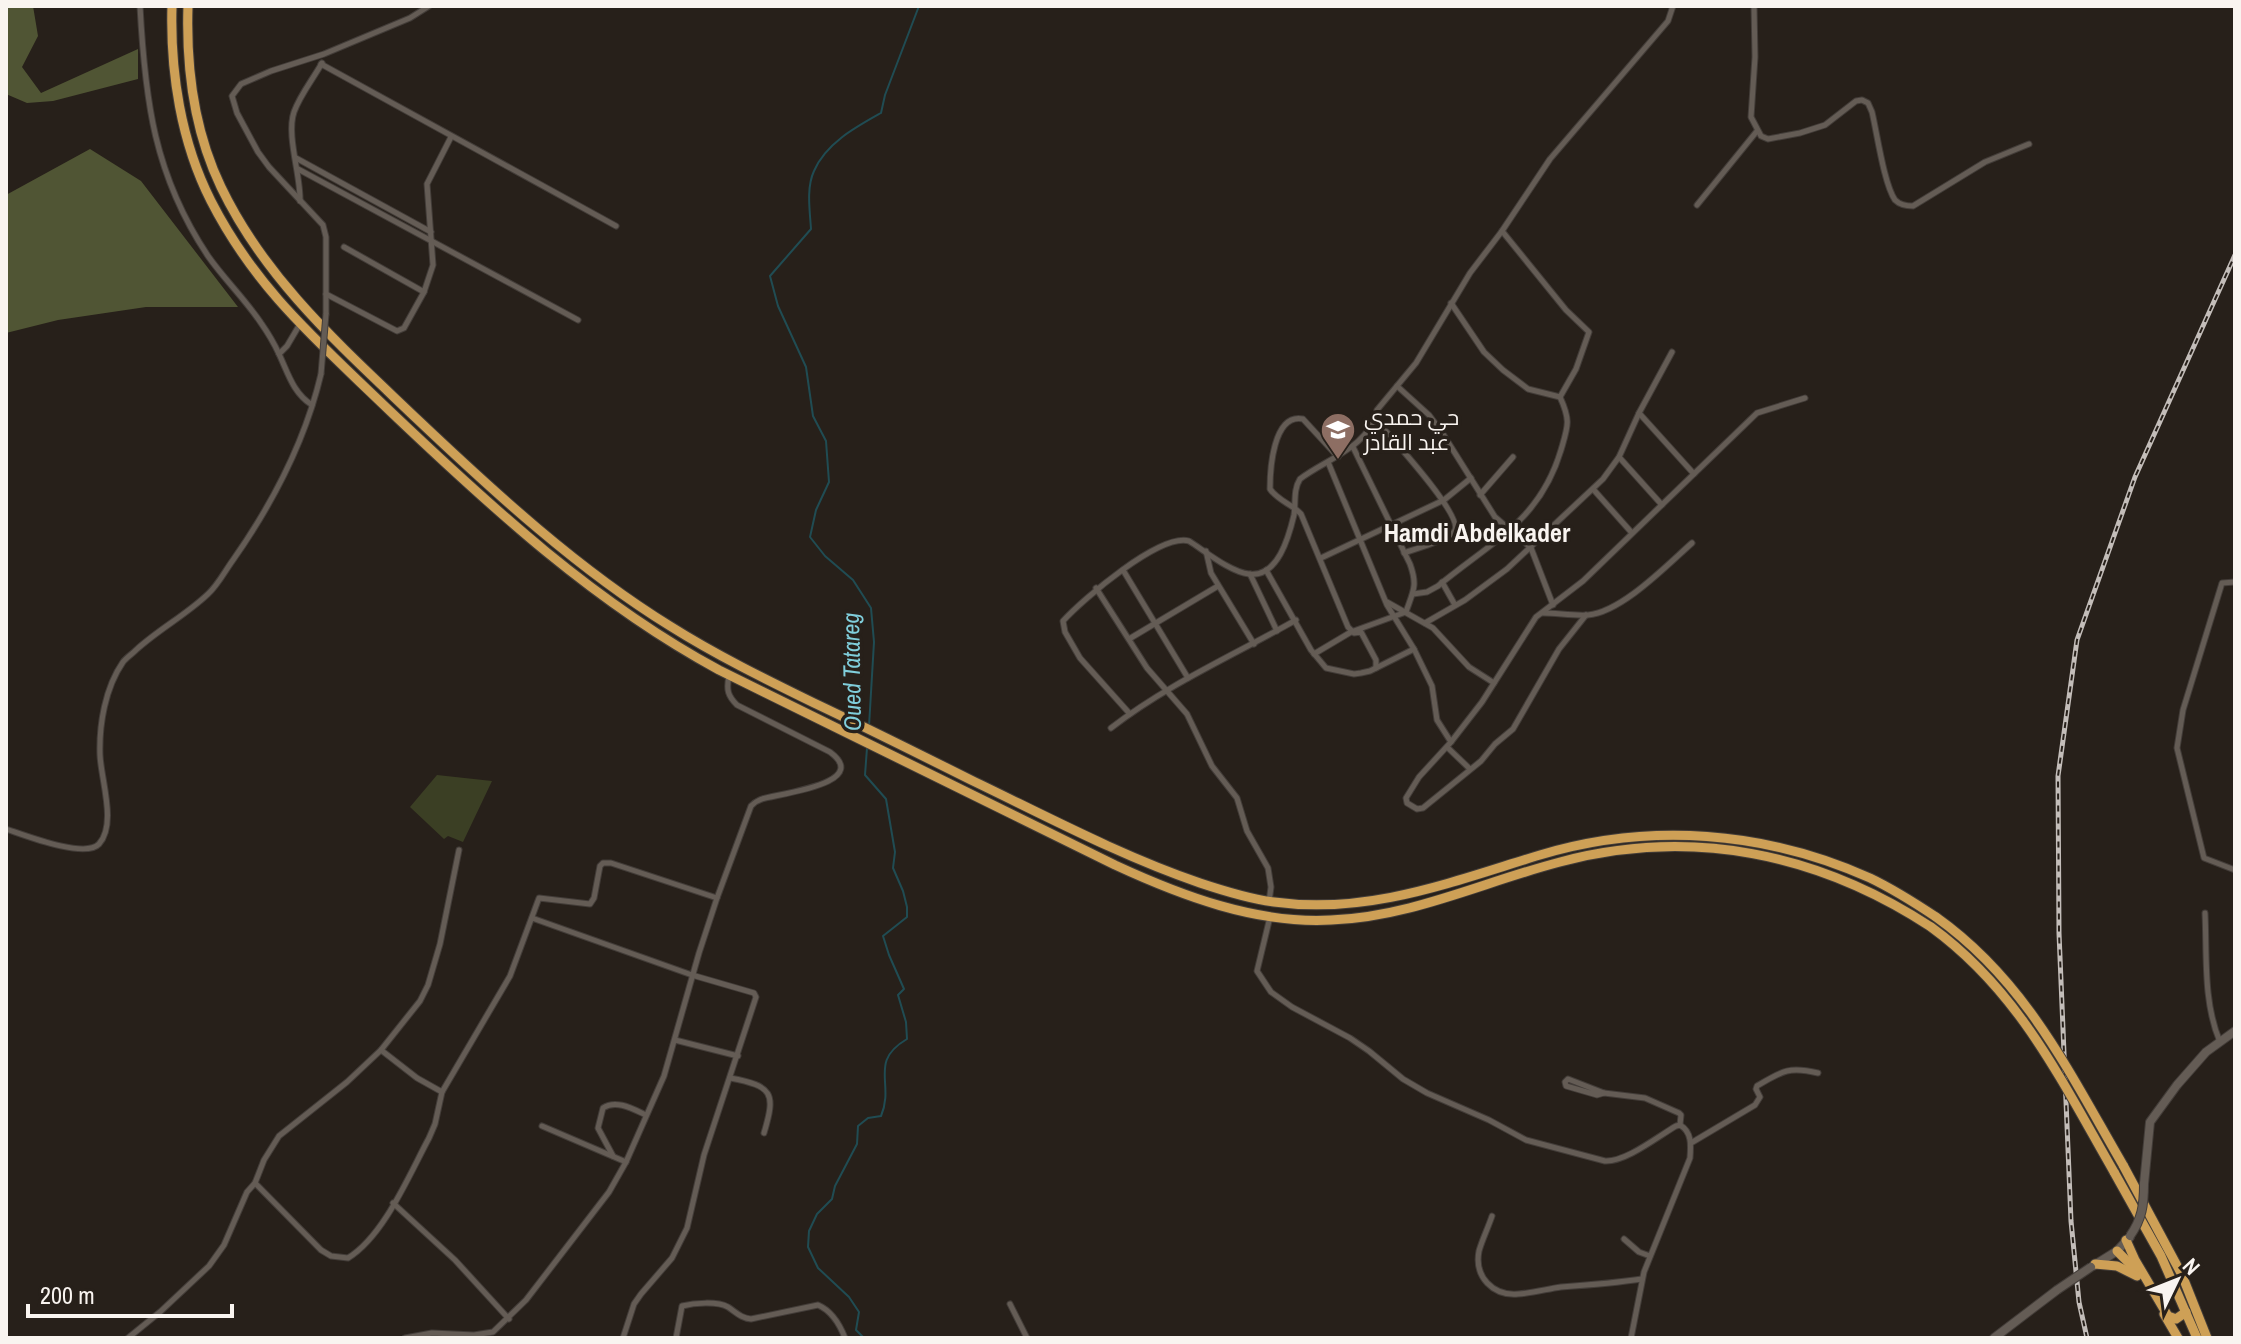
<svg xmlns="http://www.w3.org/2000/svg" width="2241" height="1344" font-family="'Archivo Narrow',Cairo,sans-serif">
  <rect width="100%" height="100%" fill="#27201a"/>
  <polygon fill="#3b3f24" points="437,775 492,781 463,842 448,836 444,839 410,807"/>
  <g fill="#505534">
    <polygon points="6,6 33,6 38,36 22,67 41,93 138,49 138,79 53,101 27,103 6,94"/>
    <polygon points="90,149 141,181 238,307 146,307 58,320 6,333 6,195"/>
  </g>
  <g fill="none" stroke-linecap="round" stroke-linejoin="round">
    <g stroke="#204c53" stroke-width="2">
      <path d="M869 726 874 642 871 608 853 580 825 556 810 537 816 510 829 482 826 441 813 416 806 367 778 306 770 276 811 229C810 212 806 188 814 171 826 143 856 127 881 113L885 95 919 6"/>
      <path d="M864 1338 856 1330 859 1312 849 1297 818 1268 808 1247 809 1231 817 1214 832 1199 835 1186 857 1144 858 1126 868 1118 881 1116C895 1083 868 1062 907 1039L906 1022 898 995 904 989 889 955 883 936 907 917V907L903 891 893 868 895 852 886 799 865 775 867 748"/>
    </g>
    <defs>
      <g id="minor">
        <path d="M140 6C145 100 154 175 208 256 224 279 245 299 261 323 268 333 274 343 279 354 288 373 293 393 312 405"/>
        <path d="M1754 6 1755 57 1751 117 1761 136 1768 139 1800 133 1825 125 1856 101 1862 100 1868 103 1872 112C1877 133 1884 184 1895 200 1900 205 1906 206 1913 206L1985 162 2029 144"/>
        <polyline points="321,64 616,226"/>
        <polyline points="296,158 431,232"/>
        <polyline points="298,169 578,320"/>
        <path d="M300 201C301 176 286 135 294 112 300 95 313 79 322 63"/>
        <polyline points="1697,205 1757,131"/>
        <polyline points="344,247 424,292"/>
        <polyline points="326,294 397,331 404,328 424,292 433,265 427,184 451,137"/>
        <polyline points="1451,303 1484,352 1503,370 1528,389 1560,397"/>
        <polyline points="326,314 326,237 323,225 269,167 258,152 237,113 232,96 241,84 271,71 324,54 410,18 429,6"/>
        <polyline points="279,354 287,346 300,324"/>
        <polyline points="1397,386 1429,415 1443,434 1495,517 1531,548 1553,605"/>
        <polyline points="1639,413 1694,474"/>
        <path d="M1375 419C1389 435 1462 514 1455 530 1452 539 1414 549 1404 553"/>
        <path d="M1338 457 1303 419C1273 413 1270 470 1270 489 1278 501 1292 504 1301 514L1348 627 1354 633 1361 632 1376 660V668"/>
        <polyline points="1619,457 1662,505"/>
        <polyline points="1328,462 1387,605 1414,649 1432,686 1437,720 1451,742"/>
        <polyline points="1593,489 1632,533"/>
        <polyline points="1480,495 1513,457"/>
        <polyline points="1206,551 1211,573 1254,644"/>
        <polyline points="1321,558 1444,500 1471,478"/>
        <polyline points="1123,570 1188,678"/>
        <polyline points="1266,570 1311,650 1326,668 1354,674 1361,673 1370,671 1414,649"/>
        <polyline points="1250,574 1277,631"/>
        <polyline points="1442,582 1455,605"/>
        <polyline points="2235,582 2222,583 2183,710 2177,748 2204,858 2235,870"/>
        <polyline points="1096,588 1147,668 1187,714 1212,766 1237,798 1247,831 1268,868 1271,887 1269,902"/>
        <path d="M1413 594 1427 592 1438 586C1491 542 1540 521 1561 450 1568 426 1571 421 1560 397L1576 369 1589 332 1566 310 1502 231"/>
        <polyline points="1387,602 1433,628 1469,667 1494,683"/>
        <path d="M1543 613C1557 613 1573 616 1588 615 1622 612 1667 565 1692 543"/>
        <polyline points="1586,615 1559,649 1513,729 1495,744 1481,761 1423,808 1417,809 1407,803 1406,798 1419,777 1451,742 1482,702 1536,617 1583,581 1757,413 1805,398"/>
        <polyline points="1425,623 1465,600 1507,569 1603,479 1619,457 1639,413 1672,352"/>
        <polyline points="1129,639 1218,586"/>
        <path d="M1314 654 1351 632 1406 612C1413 591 1418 586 1410 564L1353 447"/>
        <path d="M1130 714 1080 658 1065 632 1063 621C1083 599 1160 533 1189 541 1205 551 1230 572 1249 574 1278 578 1289 536 1294 515 1296 503 1293 490 1300 479 1326 459 1370 447 1377 410L1416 363 1470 273 1502 231 1550 159 1668 21 1673 6"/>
        <path d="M1111 728C1168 684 1234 655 1296 620"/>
        <polyline points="1447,747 1470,769"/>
        <path d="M6 829C24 835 85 859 99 844 117 824 101 780 100 755 99 725 105 688 123 662 126 658 132 654 136 650 159 629 186 615 208 594 218 585 225 571 233 560 273 503 305 442 321 374"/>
        <path d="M717 898 751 806C756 801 755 802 762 799 776 794 873 784 830 752L737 705C728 696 726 690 729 676"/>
        <path d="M2205 913C2207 955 2203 1002 2220 1042"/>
        <path d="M1270 917 1257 971 1271 992 1292 1007 1350 1038 1369 1051 1403 1079 1427 1093 1489 1120 1526 1140 1605 1161C1626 1162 1657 1137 1676 1126L1680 1125C1692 1132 1691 1145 1690 1158L1644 1272 1631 1338"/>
        <polyline points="532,918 692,975 754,993 756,997 704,1155 687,1228 672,1258 641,1294 634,1304 623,1338"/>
        <polyline points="675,1040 738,1056"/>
        <polyline points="381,1050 417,1078 442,1092"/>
        <path d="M730 1078C773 1086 776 1093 764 1133"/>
        <polygon points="1568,1079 1604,1093 1597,1095 1566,1086 1565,1082"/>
        <polyline points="1604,1093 1645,1098 1679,1113 1681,1115 1680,1125"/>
        <polyline points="542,1126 626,1162"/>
        <path d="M1691 1143 1755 1105 1760 1097 1756 1089 1757 1086C1782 1071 1789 1066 1818 1073"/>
        <path d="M613 1156 598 1128 603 1108C616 1099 633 1109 646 1115"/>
        <path d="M255 1183 321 1250 331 1256 348 1258C384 1236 409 1175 429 1138L435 1124 442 1092 510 976 539 898 590 904 594 898 600 866 603 863H611L717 898 699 953 664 1076 626 1162 609 1192 526 1300 493 1332 474 1335 432 1333 405 1338"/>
        <polyline points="393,1203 455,1260 509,1319"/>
        <path d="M1492 1216C1488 1228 1482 1240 1479 1251 1474 1277 1493 1296 1518 1294 1533 1293 1547 1289 1561 1287 1589 1285 1615 1283 1642 1279"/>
        <polyline points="1624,1239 1639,1252 1650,1256"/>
        <polyline points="1010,1304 1027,1338"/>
        <polyline points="128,1338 160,1312 209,1266 224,1245 247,1192 255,1183 264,1160 279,1136 347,1082 381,1050 420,1001 428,985 440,944 459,850"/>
        <path d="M676 1338 682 1306C694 1303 717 1301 728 1307 737 1313 741 1318 751 1319L818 1305C832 1311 840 1325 845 1338"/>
      </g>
      <g id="secondary">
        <polyline points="2144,1184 2150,1122 2177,1085 2206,1052 2235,1031"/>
        <polyline points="2093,1266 2117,1251 2130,1237"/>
        <polyline points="1994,1338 2057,1290"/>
      </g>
      <g id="trunk">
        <path d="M172 6C170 72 181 142 211 201 257 291 320 343 391 412 492 508 595 603 719 670L1115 865C1182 896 1256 924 1331 920 1411 917 1483 882 1560 862 1691 827 1818 853 1931 927"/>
        <path d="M188 6C186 67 194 131 221 187 266 281 343 348 417 419 494 492 579 570 670 626 716 655 765 679 814 703 867 728 919 754 971 780 1046 816 1121 856 1200 883 1224 891 1249 899 1274 902 1368 915 1451 882 1540 855 1650 822 1765 831 1870 878 1893 889 1915 903 1936 917"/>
        <polyline points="2123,1165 2182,1275 2207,1338"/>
        <polyline points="2114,1172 2161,1256 2197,1338"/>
        <polyline points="2126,1240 2135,1260 2168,1316 2176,1319 2186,1312"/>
        <polyline points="2117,1251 2137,1271"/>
        <polyline points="2095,1264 2117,1266 2137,1276"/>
        <polyline points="2164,1314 2178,1338"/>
      </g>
    </defs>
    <use href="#minor" stroke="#433d39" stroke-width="7"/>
    <use href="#secondary" stroke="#433d39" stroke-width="10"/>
    <use href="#trunk" stroke="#433d39" stroke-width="11"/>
    <use href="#minor" stroke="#645c55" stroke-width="5"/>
    <use href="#secondary" stroke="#645c55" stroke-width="8"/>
    <use href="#trunk" stroke="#cea056" stroke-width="9"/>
    <defs>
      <polyline id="rail" points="2087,1338 2079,1302 2071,1221 2059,933 2058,776 2077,640 2135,477 2235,255"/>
    </defs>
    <use href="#rail" stroke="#c3bdb9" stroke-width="5"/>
    <use href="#rail" stroke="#27201a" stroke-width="2" stroke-dasharray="6" stroke-linecap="butt"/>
    <defs>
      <polyline id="minor-bridge" points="321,374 326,314"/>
      <g id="secondary-bridge">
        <path d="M2130 1236C2142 1219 2144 1205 2144 1184"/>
        <polyline points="2057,1290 2091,1267"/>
      </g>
      <g id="trunk-bridge">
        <path d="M1936 917C2026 981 2069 1072 2123 1165"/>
        <path d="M1931 927C2019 991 2061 1080 2114 1172"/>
      </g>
    </defs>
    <use href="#minor-bridge" stroke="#433d39" stroke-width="7" stroke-linecap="butt"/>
    <use href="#secondary-bridge" stroke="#433d39" stroke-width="10" stroke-linecap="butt"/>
    <use href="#trunk-bridge" stroke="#433d39" stroke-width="11" stroke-linecap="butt"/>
    <use href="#minor-bridge" stroke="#645c55" stroke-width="5"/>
    <use href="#secondary-bridge" stroke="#645c55" stroke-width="8"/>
    <use href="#trunk-bridge" stroke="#cea056" stroke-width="9"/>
  </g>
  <defs>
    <symbol id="school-pin" viewBox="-11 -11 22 30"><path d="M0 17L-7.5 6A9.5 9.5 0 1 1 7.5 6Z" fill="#8d6e63" stroke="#27201a"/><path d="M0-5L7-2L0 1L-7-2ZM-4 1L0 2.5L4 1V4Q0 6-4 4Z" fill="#fff"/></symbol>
  </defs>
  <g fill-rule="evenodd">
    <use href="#school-pin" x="1318" y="410" width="40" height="54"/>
  </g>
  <g text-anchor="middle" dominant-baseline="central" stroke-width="7" stroke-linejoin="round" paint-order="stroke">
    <g font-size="22" fill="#f9f4f0" stroke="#27201a" text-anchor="start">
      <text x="1364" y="417">حي حمدي<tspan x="1364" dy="25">عبد القادر</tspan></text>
    </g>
    <g font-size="24" font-style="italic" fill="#80cedb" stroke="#27201a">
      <text transform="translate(851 672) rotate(-91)">Oued Tatareg</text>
    </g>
    <g font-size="26" font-weight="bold" fill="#f9f4f0" stroke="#27201a">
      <text x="1477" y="532">Hamdi Abdelkader</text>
    </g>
  </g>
  <rect width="2241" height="1344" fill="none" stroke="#f9f4f0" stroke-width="16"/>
  <g transform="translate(2177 1280) rotate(47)" stroke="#27201a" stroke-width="6" paint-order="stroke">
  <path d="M0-6L14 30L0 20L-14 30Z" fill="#f9f4f0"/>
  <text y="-12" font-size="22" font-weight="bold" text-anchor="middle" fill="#f9f4f0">N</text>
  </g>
  <path d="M28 1304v12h204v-12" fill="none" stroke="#f9f4f0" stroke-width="4"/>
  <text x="40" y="1304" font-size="24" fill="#f9f4f0" stroke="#27201a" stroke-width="6" paint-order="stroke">200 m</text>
</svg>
